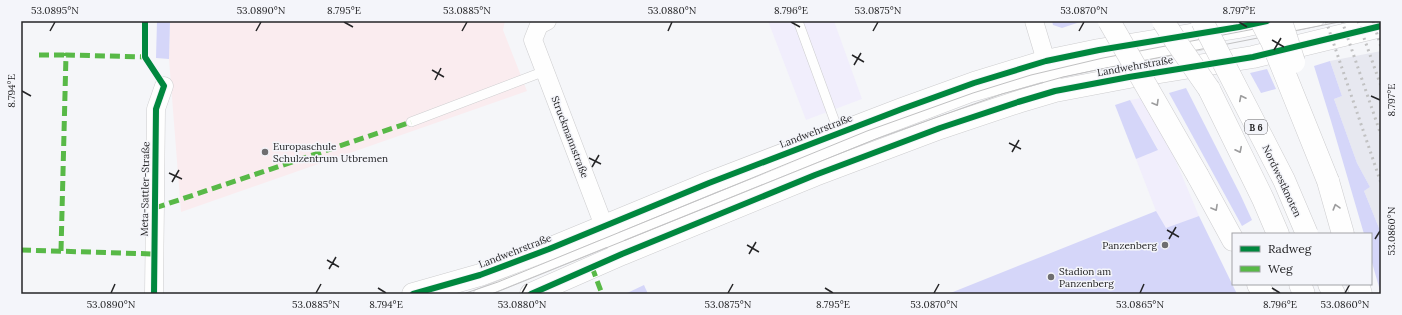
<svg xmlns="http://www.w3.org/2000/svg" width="1402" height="315" font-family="Lora,serif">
  <rect width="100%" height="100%" fill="#f5f6f9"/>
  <polygon fill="#e7e8f0" points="1381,51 1381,233 1364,191 1370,187 1357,163 1334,99 1342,96 1330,61"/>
  <g fill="#f1eefc">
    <polygon points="768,21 834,21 862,99 806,120"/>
    <polygon points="1146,97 1172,152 1199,216 1165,229 1156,211 1136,159 1158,149 1130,100"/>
  </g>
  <polygon fill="#faecef" points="170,21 505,21 503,30 527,91 181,212 169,59"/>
  <g fill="#d5d6f9">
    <polygon points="157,21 170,21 169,59 156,58"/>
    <polygon points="1052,21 1083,21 1062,28 1053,25"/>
    <polygon points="1330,61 1342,96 1334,99 1357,163 1370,187 1364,191 1381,233 1381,294 1371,259 1371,234 1364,234 1331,121 1314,66"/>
    <polygon points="1267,69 1276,89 1261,93 1250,73"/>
    <polygon points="1186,88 1240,194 1252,220 1242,226 1169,93"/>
    <polygon points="1130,100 1158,150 1136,159 1115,105"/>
    <polygon points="1156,211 1166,228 1199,216 1237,294 948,294"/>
    <polygon points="644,285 648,294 625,294"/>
  </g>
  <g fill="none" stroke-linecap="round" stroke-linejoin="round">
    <defs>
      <g id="lane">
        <polyline points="798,21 839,133"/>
        <polyline points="1282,29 1319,21"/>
        <polyline points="411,122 545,71"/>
        <polyline points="478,294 880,132 970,98 1050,75 1095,65 1213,43"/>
      </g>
      <g id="street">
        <polyline points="547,21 539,25 533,40 604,226 622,254"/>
        <polyline points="1034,21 1055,91"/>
        <polyline points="154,294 156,109 164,86"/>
      </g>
      <g id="secondary">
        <polyline points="413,294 480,275 549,249 709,183 902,109 974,83 1046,61 1099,50 1239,27 1267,21"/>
        <polyline points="531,294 622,254 815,175 940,128 1018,102 1055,91 1129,77 1253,57 1381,26"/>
      </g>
      <g id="highway">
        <polyline points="1209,89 1263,199 1278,234"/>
        <polyline points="1198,176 1233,240"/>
        <polyline points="1328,181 1343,234"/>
        <polyline points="1258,284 1263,294"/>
        <polyline points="1300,284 1304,294"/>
        <polyline points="1329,284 1334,294"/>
        <polyline points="1358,284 1361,294"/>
      </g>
    </defs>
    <use href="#lane" stroke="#cdcdcf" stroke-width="10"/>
    <use href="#street" stroke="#cdcdcf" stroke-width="19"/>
    <use href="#secondary" stroke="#cdcdcf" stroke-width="23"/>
    <use href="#highway" stroke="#cdcdcf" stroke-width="23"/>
    <use href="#lane" stroke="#fefefe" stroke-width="9"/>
    <use href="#street" stroke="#fefefe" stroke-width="18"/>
    <use href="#secondary" stroke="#fefefe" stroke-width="22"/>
    <use href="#highway" stroke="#fefefe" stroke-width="22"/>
    <g stroke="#c1c1c2" stroke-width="1">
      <polyline points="463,294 498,282 867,131 973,93 1031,75 1103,58 1296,21"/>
      <polyline points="492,294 876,139 1002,94 1063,77 1116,66 1344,21"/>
    </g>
    <g stroke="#c1c1c2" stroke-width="3" stroke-dasharray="2 4" stroke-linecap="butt">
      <polyline points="1326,21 1381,183"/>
      <polyline points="1342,21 1381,135"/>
      <polyline points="1358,21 1381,86"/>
      <polyline points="1373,21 1381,47"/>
    </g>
    <defs>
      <g id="highway-bridge">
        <polyline points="1109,21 1198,176"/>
        <polyline points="1163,21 1177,43 1209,89"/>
        <polyline points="1202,21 1284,180 1307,234"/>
        <polyline points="1261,21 1272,42 1328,181"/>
        <polyline points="1281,21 1294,62"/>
      </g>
    </defs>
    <use href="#highway-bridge" stroke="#cdcdcf" stroke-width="23" stroke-linecap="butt"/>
    <use href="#highway-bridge" stroke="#fefefe" stroke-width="22"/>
    <g stroke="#58b947" stroke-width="5" stroke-dasharray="10 5" stroke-linecap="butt">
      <polyline points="39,55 66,55"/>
      <polyline points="155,208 411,122"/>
      <polyline points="21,250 155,254"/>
      <polyline points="61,251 66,55 145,57"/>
      <polyline points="592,267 602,294"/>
    </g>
    <defs>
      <g id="cycleway">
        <polyline points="145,21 145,57 164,86 156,109 154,294"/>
        <polyline points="413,294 480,275 549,249 709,183 902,109 974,83 1046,61 1099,50 1239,27 1267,21"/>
        <polyline points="531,294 622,254 815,175 940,128 1018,102 1055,91 1129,77 1253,57 1381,26"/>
      </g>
    </defs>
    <use href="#cycleway" stroke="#f4f5fa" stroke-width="8"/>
    <use href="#cycleway" stroke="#00873e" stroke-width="6"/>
  </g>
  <defs><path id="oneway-chevron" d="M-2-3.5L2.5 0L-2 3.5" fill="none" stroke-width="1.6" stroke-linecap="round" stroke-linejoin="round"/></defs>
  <g stroke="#9c9c9d">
    <use href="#oneway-chevron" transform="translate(1242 98) rotate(-117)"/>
    <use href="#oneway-chevron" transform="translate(1156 103) rotate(60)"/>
    <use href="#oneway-chevron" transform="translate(1239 150) rotate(64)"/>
    <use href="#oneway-chevron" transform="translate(1336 207) rotate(-106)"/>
    <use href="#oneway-chevron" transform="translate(1215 208) rotate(61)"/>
  </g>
  <path fill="none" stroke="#252527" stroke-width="1.5" d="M344 22 353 27M791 22 800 27M1239 22 1247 27M50 31 55 22M256 31 261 22M462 31 467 22M668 31 672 22M873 31 878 22M1079 31 1084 22M1272 40 1284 47M1274 50 1281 38M852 55 864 62M854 65 861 53M432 70 444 77M435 80 441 68M22 91 31 96M1371 96 1380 100M1009 143 1021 149M1012 152 1019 140M589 158 601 164M592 167 599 155M169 173 182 179M172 182 179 170M1167 230 1179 237M1169 239 1176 227M1375 239 1380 231M747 245 759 252M749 254 756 242M327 260 339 267M329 269 336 257M378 288 386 293M825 288 833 293M1272 288 1280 293M111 293 115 284M316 293 321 284M522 293 527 284M728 293 733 284M934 293 939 284M1140 293 1144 284M1345 293 1350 284"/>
  <g fill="#6e6e70" stroke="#f4f5fa" stroke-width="1.5">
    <circle cx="265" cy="152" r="4"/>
    <circle cx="1165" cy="245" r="4"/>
    <circle cx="1051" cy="277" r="4"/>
  </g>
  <g text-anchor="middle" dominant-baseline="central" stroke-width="3" stroke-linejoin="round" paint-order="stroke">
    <rect fill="#f4f5fa" stroke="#636366" stroke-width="1" x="1245" y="120" width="22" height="14" rx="3"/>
    <g font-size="9" font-weight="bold" fill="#252527">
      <text x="1256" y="127">B 6</text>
    </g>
    <g font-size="10" fill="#252527" stroke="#f4f5fa">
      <text transform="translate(1135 66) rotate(-10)">Landwehrstraße</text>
      <text transform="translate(816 131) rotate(-21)">Landwehrstraße</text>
      <text transform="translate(570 137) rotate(69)">Struckmannstraße</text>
      <text transform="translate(1282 181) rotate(65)">Nordwestknoten</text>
      <text transform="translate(145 189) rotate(-89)">Meta-Sattler-Straße</text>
      <text transform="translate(515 251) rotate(-21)">Landwehrstraße</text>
    </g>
    <g font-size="10" fill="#252527" stroke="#f4f5fa" text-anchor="start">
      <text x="273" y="146">Europaschule<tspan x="273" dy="12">Schulzentrum Utbremen</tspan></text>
      <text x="1157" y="245" text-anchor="end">Panzenberg</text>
      <text x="1059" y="271">Stadion am<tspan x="1059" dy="12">Panzenberg</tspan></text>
    </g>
  </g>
  <rect width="1402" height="315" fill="none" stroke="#f4f5fa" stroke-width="44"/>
  <rect x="1232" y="233" width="140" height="52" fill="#f4f5fa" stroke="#a1a2a6"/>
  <rect x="1240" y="246" width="20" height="6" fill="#00873e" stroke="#a1a2a6"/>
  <text x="1268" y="253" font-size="12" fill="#252527">Radweg</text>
  <rect x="1240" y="266" width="20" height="6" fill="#58b947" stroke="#a1a2a6"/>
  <text x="1268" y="273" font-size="12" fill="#252527">Weg</text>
  <rect x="22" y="22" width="1358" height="271" fill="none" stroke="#252527" stroke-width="1.5"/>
  <g font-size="10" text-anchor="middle" fill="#252527">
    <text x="55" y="14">53.0895°N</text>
    <text x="261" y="14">53.0890°N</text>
    <text x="344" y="14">8.795°E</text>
    <text x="467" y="14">53.0885°N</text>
    <text x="672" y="14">53.0880°N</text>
    <text x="791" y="14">8.796°E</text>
    <text x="878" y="14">53.0875°N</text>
    <text x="1084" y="14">53.0870°N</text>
    <text x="1239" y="14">8.797°E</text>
    <text transform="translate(11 91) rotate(-90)" y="4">8.794°E</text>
    <text transform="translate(1391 100) rotate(-90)" y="4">8.797°E</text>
    <text transform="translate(1391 231) rotate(-90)" y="4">53.0860°N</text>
    <text x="111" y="308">53.0890°N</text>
    <text x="316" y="308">53.0885°N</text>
    <text x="386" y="308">8.794°E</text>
    <text x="522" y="308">53.0880°N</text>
    <text x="728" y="308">53.0875°N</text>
    <text x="833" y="308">8.795°E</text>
    <text x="934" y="308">53.0870°N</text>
    <text x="1140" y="308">53.0865°N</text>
    <text x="1280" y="308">8.796°E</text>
    <text x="1345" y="308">53.0860°N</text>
  </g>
</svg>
